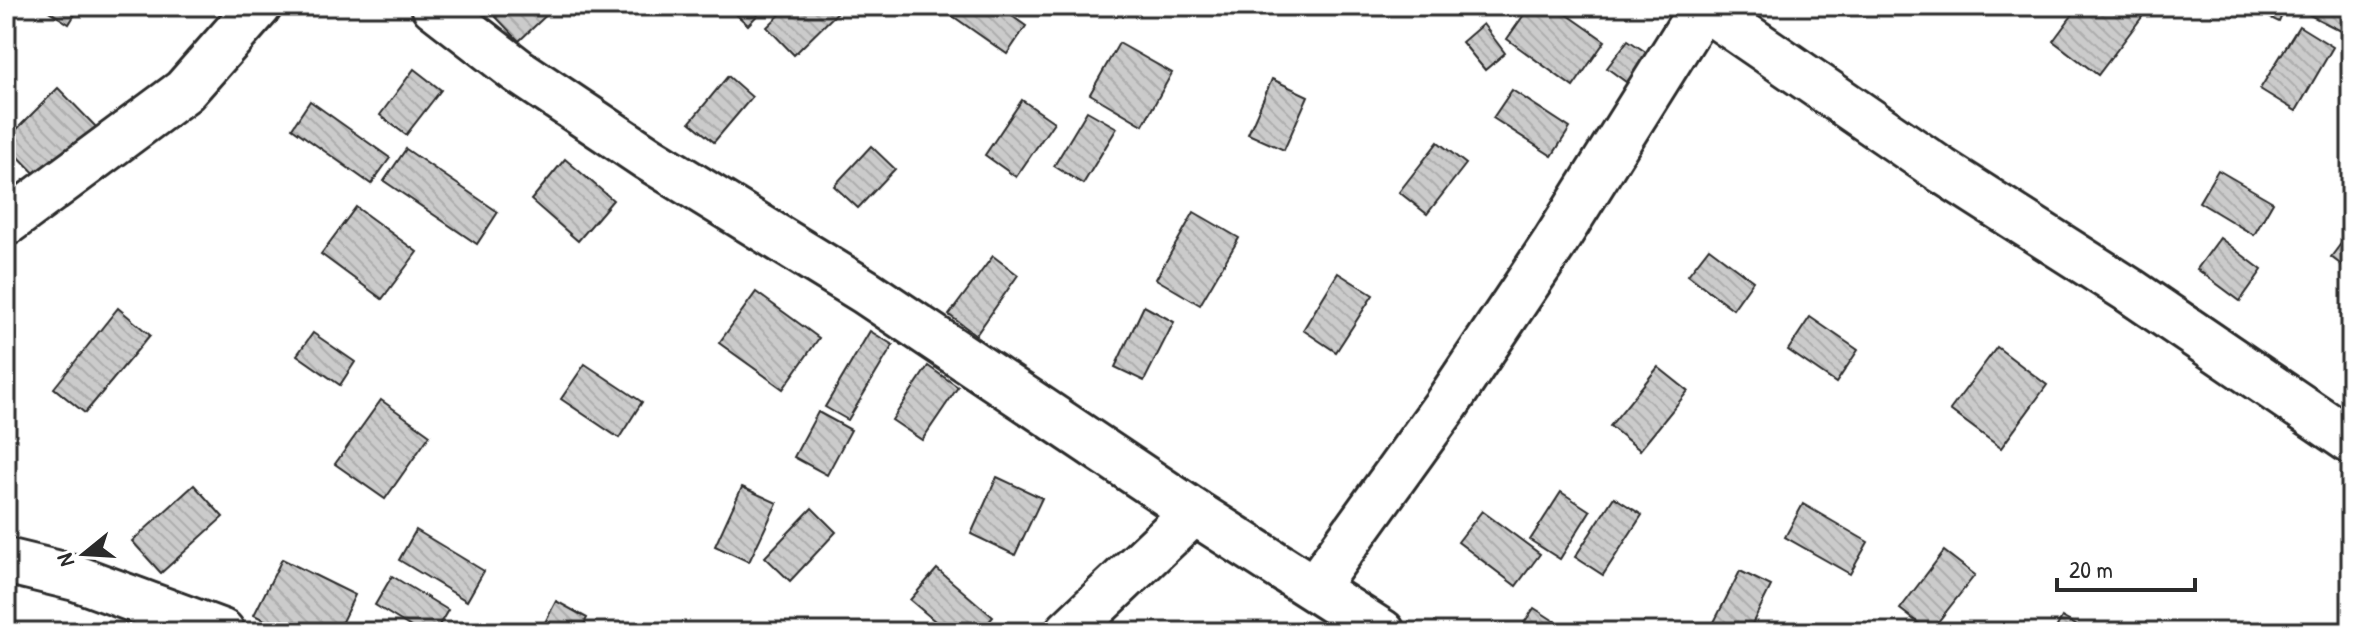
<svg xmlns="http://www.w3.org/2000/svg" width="2357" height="638" font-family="'Patrick Hand',sans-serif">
  <defs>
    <pattern id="building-back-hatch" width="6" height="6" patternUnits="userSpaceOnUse" patternTransform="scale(2)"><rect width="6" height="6" fill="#cbcbcb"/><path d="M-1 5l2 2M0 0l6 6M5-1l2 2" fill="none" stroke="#aeaeae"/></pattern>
  </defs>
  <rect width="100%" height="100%" fill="#fff"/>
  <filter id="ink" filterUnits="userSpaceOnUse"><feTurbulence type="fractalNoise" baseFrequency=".0125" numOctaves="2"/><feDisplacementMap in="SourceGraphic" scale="16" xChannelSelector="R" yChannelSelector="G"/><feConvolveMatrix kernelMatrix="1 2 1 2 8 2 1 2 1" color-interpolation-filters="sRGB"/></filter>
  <g filter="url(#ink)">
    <g fill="url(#building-back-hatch)" stroke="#2b2b2b" stroke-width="2">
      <polygon points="41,6 80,6 69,24"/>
      <polygon points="505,6 556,6 519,41 495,16"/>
      <polygon points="727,6 766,6 748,25"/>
      <polygon points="789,6 844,6 794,55 767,27"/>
      <polygon points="952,6 998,6 1026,26 1007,54 947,12"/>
      <polygon points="1530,6 1555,6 1605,41 1573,87 1507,39"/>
      <polygon points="2079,6 2128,6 2142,17 2098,75 2053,41"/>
      <polygon points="2246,6 2286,6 2279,22"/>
      <polygon points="2310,6 2351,6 2351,36 2306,13"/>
      <polygon points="1483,24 1505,53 1485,70 1462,42"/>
      <polygon points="2299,26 2333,47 2296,111 2260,89"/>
      <polygon points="1628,40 1662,63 1641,93 1607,68"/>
      <polygon points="1119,43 1172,73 1143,125 1090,94"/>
      <polygon points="414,69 441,90 406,135 380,115"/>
      <polygon points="728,76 752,97 714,142 690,122"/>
      <polygon points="1272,79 1308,96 1284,150 1248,134"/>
      <polygon points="58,88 100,131 45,184 6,144 6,140"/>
      <polygon points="1512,90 1570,128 1552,156 1493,118"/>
      <polygon points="1022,100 1054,122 1016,177 985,155"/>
      <polygon points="310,101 390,158 371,184 292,128"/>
      <polygon points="1087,111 1117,128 1083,184 1054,166"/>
      <polygon points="1438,142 1466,164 1427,214 1399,192"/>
      <polygon points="871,146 895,169 858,208 834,186"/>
      <polygon points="406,149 498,212 477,244 384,181"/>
      <polygon points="565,159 613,200 578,241 531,200"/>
      <polygon points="2218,170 2273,202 2254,235 2199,202"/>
      <polygon points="356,207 417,252 382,299 321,254"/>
      <polygon points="1194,212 1239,238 1200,305 1156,279"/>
      <polygon points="2346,237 2351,241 2351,272 2331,257"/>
      <polygon points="2220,238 2262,270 2240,301 2197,269"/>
      <polygon points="1709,248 1753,281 1733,309 1688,275"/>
      <polygon points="993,256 1018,275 976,335 949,315"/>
      <polygon points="1338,273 1373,295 1336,352 1303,330"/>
      <polygon points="756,292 819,338 783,389 719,343"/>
      <polygon points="1144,306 1174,322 1144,381 1115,367"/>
      <polygon points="118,308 150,335 85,413 54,388"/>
      <polygon points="1810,317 1858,350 1836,383 1788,350"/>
      <polygon points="870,331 893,345 848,420 825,407"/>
      <polygon points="313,333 355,362 340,385 297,355"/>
      <polygon points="1997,347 2047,385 2001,448 1950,410"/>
      <polygon points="585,364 642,402 619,438 561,399"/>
      <polygon points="928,366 958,387 922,440 892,420"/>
      <polygon points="1658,367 1688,391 1640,450 1610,426"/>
      <polygon points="381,400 430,435 385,499 335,464"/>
      <polygon points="818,412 851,430 827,475 794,457"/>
      <polygon points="997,477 1042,498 1015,555 971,534"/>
      <polygon points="194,485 223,517 161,573 132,541"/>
      <polygon points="742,487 777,503 749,562 715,546"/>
      <polygon points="1561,492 1590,511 1560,559 1530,540"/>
      <polygon points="1614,497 1642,515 1603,575 1575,557"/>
      <polygon points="1803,504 1868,542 1850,574 1785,537"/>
      <polygon points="812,508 836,532 790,581 765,557"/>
      <polygon points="1482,511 1540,554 1516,586 1458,542"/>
      <polygon points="416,530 484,571 467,601 399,560"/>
      <polygon points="1944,551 1975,575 1930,632 1900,609"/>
      <polygon points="282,559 355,595 337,632 289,632 254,615"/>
      <polygon points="937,569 993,617 980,632 948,632 910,600"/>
      <polygon points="1740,571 1771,586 1748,632 1709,632"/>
      <polygon points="392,576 448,610 435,632 419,632 375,605"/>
      <polygon points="556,601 587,618 580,632 540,632"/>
      <polygon points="1534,608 1565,628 1562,632 1518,632"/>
      <polygon points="2062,617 2088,632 2054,632"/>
    </g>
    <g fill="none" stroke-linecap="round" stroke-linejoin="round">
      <defs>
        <g id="minor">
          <polyline points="434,6 518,71 648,158 866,292 1194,512 1382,632"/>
          <polyline points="1702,6 1941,170 2129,290 2351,441"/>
          <polyline points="6,223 184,91 259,6"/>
          <polyline points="6,561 76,578 222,632"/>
          <polyline points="1315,587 1446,405 1555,242 1703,6"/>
          <polyline points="1068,632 1194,512"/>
        </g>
      </defs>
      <use href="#minor" stroke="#2b2b2b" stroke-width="50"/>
      <use href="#minor" stroke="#fff" stroke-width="44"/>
    </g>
  </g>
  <rect width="2357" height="638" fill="none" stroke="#fff" stroke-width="32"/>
  <rect x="16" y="16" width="2325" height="606" fill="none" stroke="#2b2b2b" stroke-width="3" filter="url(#ink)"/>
  <g transform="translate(84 554) rotate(252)" stroke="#ffffff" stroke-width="6" paint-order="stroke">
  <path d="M0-6L14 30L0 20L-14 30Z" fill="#2b2b2b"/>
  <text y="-12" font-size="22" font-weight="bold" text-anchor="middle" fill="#2b2b2b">N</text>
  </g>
  <path d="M2057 578v12h138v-12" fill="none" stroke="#2b2b2b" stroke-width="4"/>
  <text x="2069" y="578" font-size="24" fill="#2b2b2b" stroke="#ffffff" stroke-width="6" paint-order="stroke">20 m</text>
</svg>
